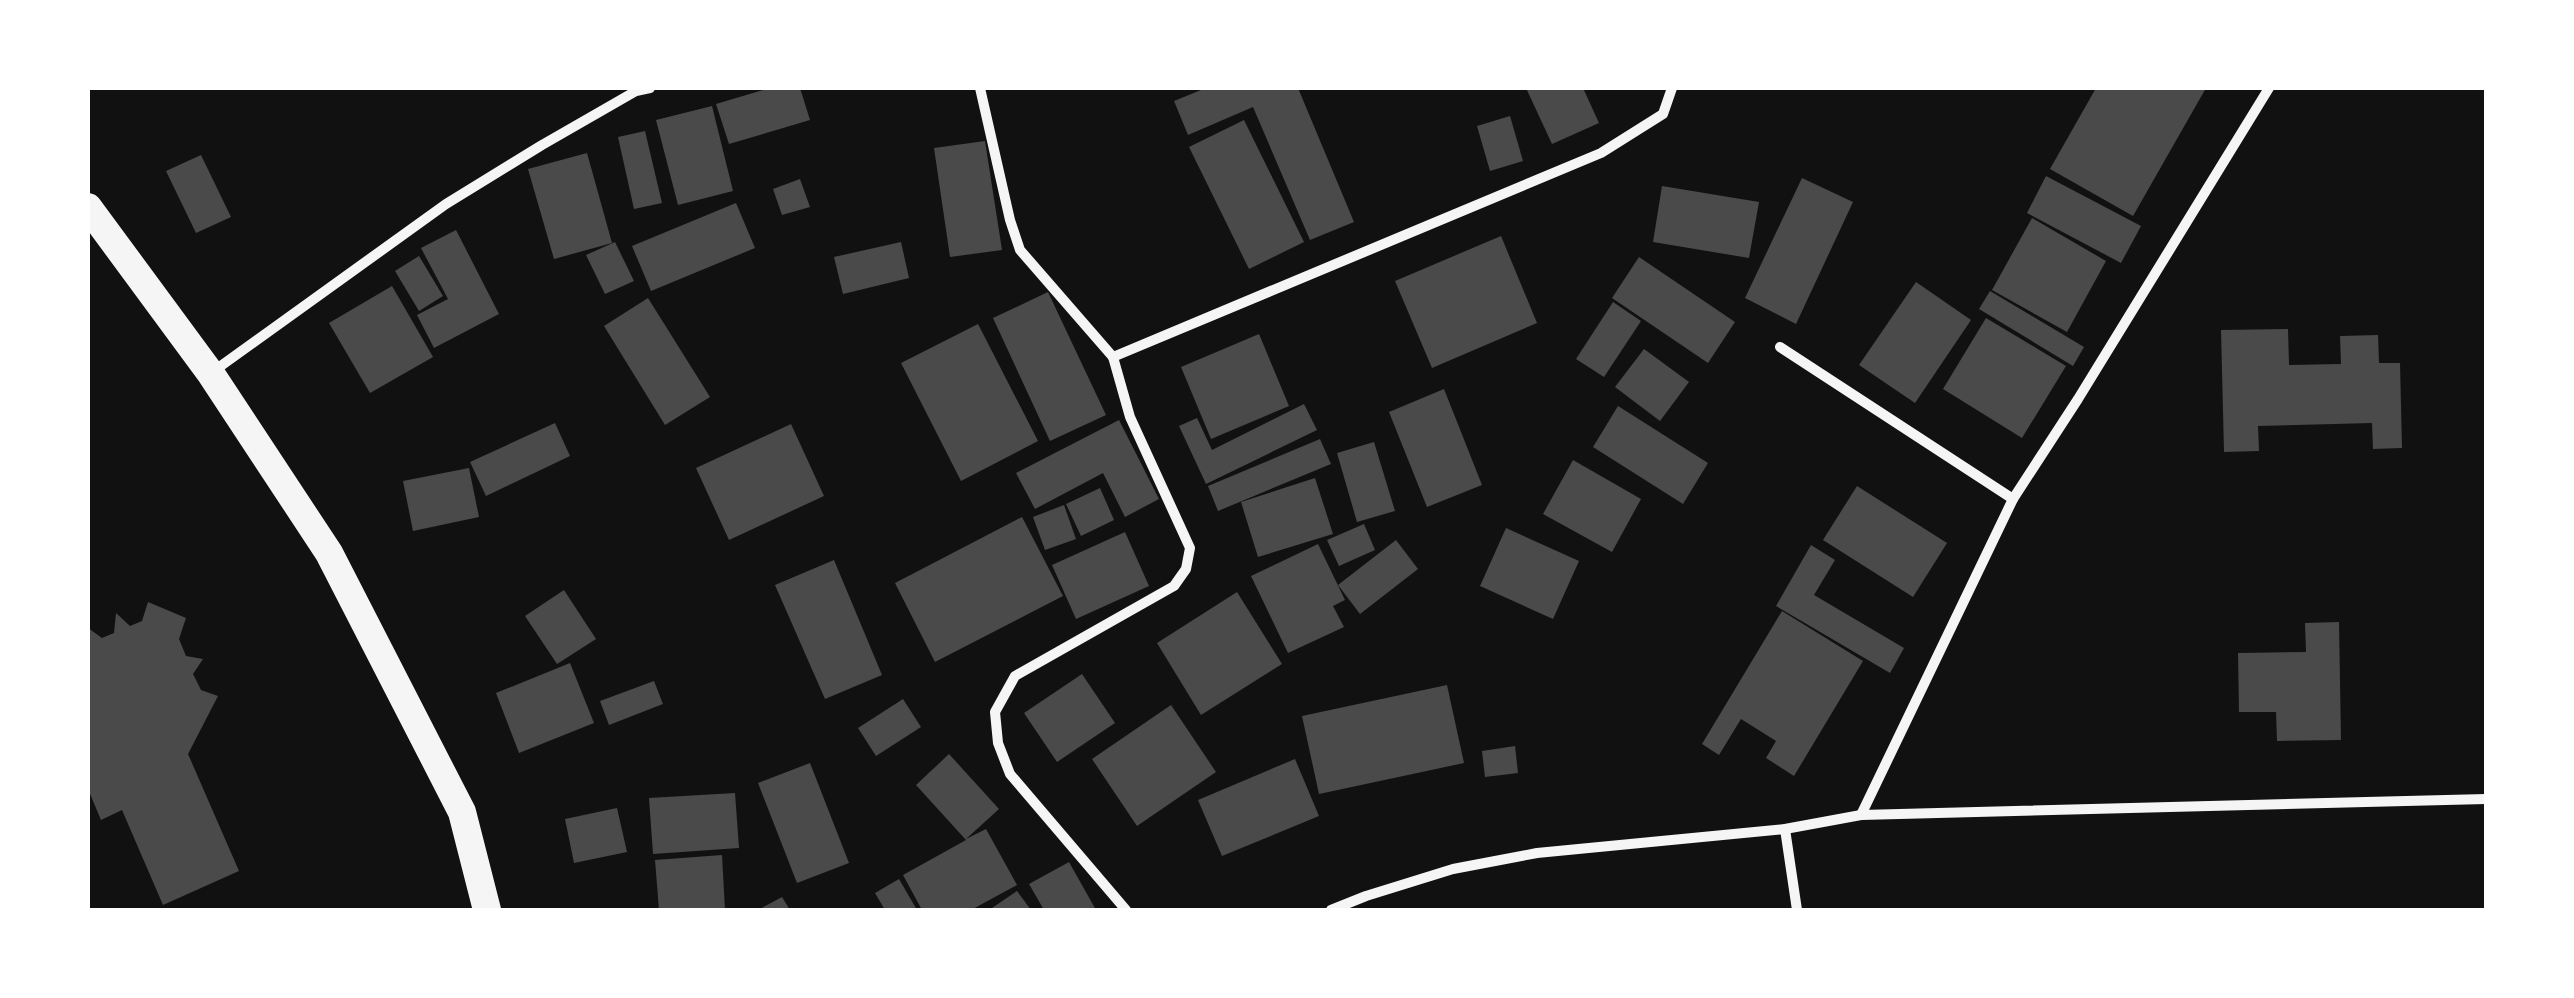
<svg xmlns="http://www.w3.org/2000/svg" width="2574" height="998" font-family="Manrope,sans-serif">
  <rect width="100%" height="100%" fill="#111"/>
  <g fill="#4a4a4a">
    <polygon points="770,88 800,88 810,120 729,144 716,104"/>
    <polygon points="1206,88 1298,88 1354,222 1310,240 1253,107 1188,135 1174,101"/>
    <polygon points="1526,88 1583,88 1599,123 1552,144"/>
    <polygon points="2096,88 2206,88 2133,216 2050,169"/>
    <polygon points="712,106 733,191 678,205 656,120"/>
    <polygon points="1510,116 1523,161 1490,171 1477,126"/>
    <polygon points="1244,120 1304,242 1249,269 1189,147"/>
    <polygon points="645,131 662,203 634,209 618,137"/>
    <polygon points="985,141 1002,250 950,257 934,148"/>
    <polygon points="587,153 612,243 554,259 528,169"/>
    <polygon points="201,155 231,217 196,233 166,171"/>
    <polygon points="2046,176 2141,226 2121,263 2027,213"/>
    <polygon points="1802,178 1853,202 1796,324 1745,298"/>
    <polygon points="800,179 810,207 782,215 773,189"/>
    <polygon points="1662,186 1759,202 1749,258 1653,242"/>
    <polygon points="736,203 755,248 651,291 632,246"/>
    <polygon points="2032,218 2106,261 2067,332 1992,290"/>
    <polygon points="456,230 499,314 434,348 417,315 448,299 421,248"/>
    <polygon points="1501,236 1537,323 1432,368 1395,281"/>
    <polygon points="615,242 634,281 605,294 586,255"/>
    <polygon points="901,242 909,278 843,294 834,257"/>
    <polygon points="419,256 443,296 419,311 395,271"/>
    <polygon points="1639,257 1735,322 1708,363 1612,298"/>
    <polygon points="1916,282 1971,320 1915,403 1859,365"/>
    <polygon points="392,286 433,357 370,393 329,323"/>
    <polygon points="1990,291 2084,347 2073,366 1979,309"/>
    <polygon points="1048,292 1106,415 1050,441 993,318"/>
    <polygon points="648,298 710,397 665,425 604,326"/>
    <polygon points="1613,302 1641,321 1604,377 1576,359"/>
    <polygon points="1986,318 2066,366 2022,438 1943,389"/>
    <polygon points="978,324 1038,441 961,481 901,363"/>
    <polygon points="2288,329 2289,365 2341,364 2340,336 2378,335 2379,363 2400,363 2402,448 2373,449 2372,423 2258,426 2259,451 2224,452 2221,330"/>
    <polygon points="1259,334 1289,406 1211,439 1181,367"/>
    <polygon points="1644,349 1689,382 1660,421 1615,387"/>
    <polygon points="1444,389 1482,485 1427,507 1389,412"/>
    <polygon points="1304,404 1317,430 1206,484 1179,426 1197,418 1212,450"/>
    <polygon points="1618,406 1708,463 1683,504 1593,447"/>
    <polygon points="1119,420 1159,499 1125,517 1103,473 1035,509 1016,473"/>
    <polygon points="555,423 570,456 486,496 470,462"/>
    <polygon points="791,424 824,496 729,540 696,468"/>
    <polygon points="1320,439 1331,464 1218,511 1208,486"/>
    <polygon points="1374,442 1395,511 1357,522 1337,453"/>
    <polygon points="1573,460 1641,499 1612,552 1543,514"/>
    <polygon points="469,468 479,517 413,531 403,481"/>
    <polygon points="1315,478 1333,534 1258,557 1241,502"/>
    <polygon points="1857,486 1947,543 1913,597 1823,540"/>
    <polygon points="1100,488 1114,520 1081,536 1066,504"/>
    <polygon points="1064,505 1076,539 1045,550 1033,517"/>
    <polygon points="1022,517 1063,596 935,662 895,583"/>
    <polygon points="1364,524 1375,550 1339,566 1327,540"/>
    <polygon points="1506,528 1579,561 1553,619 1480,586"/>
    <polygon points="1125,532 1149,586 1076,619 1052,565"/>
    <polygon points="1396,540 1418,569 1360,614 1338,585"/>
    <polygon points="1318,544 1345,600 1333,606 1344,627 1288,653 1251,576"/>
    <polygon points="1811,545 1835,560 1814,595 1904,648 1890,673 1776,606"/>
    <polygon points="834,560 882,675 825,699 775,585"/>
    <polygon points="564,590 596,639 557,664 525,616"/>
    <polygon points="1237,592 1282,664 1201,715 1157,643"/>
    <polygon points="148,602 186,618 179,639 186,656 203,659 193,674 201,690 218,696 188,754 239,871 163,905 122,810 101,820 88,789 88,628 102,638 114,633 116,613 130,626 142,621"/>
    <polygon points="1782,611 1863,661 1794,776 1766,758 1776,741 1741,719 1719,755 1702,744"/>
    <polygon points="2339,622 2341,740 2277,741 2276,712 2239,712 2238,653 2306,652 2305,623"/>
    <polygon points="570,663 594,723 519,753 496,693"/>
    <polygon points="1082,674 1115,723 1057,762 1024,713"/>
    <polygon points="654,681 663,704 609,725 600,701"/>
    <polygon points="1447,685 1464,763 1319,794 1302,716"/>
    <polygon points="903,699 921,727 876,756 858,728"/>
    <polygon points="1171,705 1216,772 1137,826 1092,759"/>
    <polygon points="1515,746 1518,773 1485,777 1482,751"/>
    <polygon points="949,754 999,809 966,839 986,829 1017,885 971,910 922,910 903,875 966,840 916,785"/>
    <polygon points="1295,759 1319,816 1222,856 1198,800"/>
    <polygon points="810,763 849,863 797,883 758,783"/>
    <polygon points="735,793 739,848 653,854 649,798"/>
    <polygon points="617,808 627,852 574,863 565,819"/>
    <polygon points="722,855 725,910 659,910 655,860"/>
    <polygon points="1069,862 1096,910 1044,910 1029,884"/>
    <polygon points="899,879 917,910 885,910 875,893"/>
    <polygon points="1017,891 1031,910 989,910"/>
    <polygon points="782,897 790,910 758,910"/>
  </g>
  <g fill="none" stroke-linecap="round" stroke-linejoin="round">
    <g stroke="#f5f5f5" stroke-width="10">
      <polyline points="980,88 1010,220 1020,250 1113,357 1130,417 1190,548 1186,569 1174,586 1015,676 995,712 998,743 1010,774 1126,910"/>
      <polyline points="1780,347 2013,499"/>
      <polyline points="1113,357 1601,153 1663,114 1672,88"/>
      <polyline points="211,373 446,204 542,145 636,91 650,88"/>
      <polyline points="1861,815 2013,499 2078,399 2269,88"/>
      <polyline points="1785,829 1797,910"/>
      <polyline points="1331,910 1366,896 1453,869 1537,853 1785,829 1861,815 2486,799"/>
    </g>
    <polyline stroke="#f5f5f5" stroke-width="28" points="88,207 211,374 329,553 462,812 487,910"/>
  </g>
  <rect width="2574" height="998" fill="none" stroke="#ffffff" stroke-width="180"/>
</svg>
